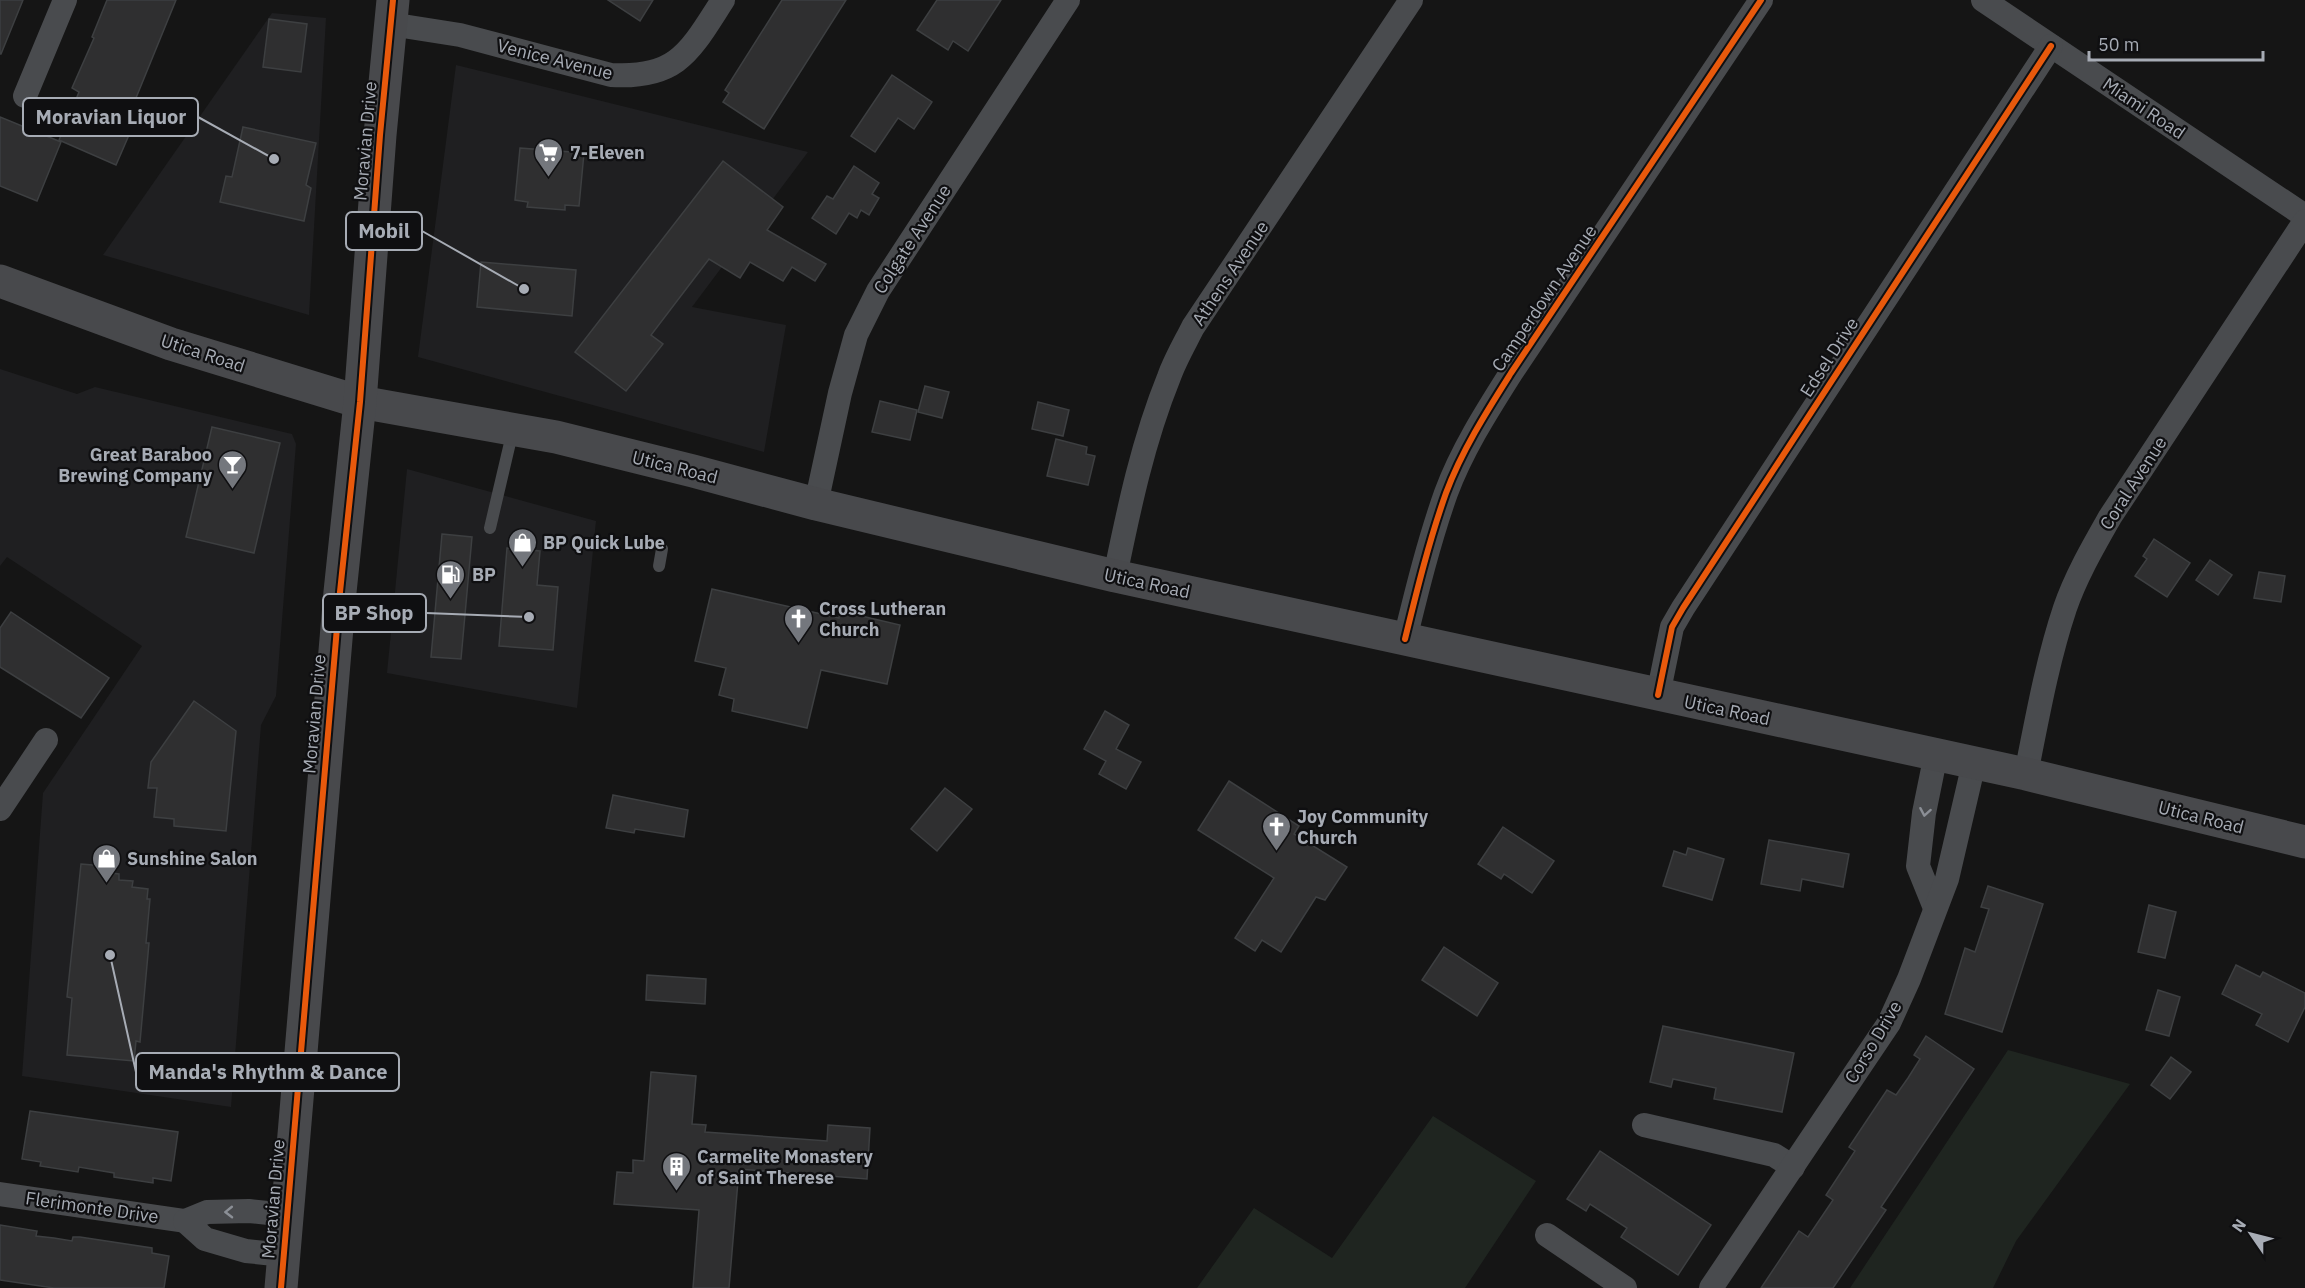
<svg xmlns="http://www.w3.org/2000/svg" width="2305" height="1288" font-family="'IBM Plex Sans',sans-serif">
  <rect width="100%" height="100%" fill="#151515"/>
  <g fill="#1f1f21">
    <polygon points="272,13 326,18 309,315 103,255"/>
    <polygon points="456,65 808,152 692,307 786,325 764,452 418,357"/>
    <polygon points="0,369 77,394 95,387 292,434 296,444 276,696 261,725 231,1107 22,1076 43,793 142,646 7,557 0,566"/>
    <polygon points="407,469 596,521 577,708 387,673"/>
  </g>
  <g fill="#1f2520">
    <polygon points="2008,1050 2130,1084 2016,1241 1993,1288 1850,1288"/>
    <polygon points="1433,1116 1536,1181 1465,1288 1197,1288 1254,1208 1332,1258"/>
  </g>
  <g fill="#2f2f30" stroke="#3d3f41" stroke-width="1.5">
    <polygon points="0,0 23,0 1,54 0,54"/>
    <polygon points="107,0 176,0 127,120 123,133 129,135 116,165 59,140 79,92 72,88 94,38 92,37"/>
    <polygon points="608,0 653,0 640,21"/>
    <polygon points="782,0 846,0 764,129 723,102 729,93 725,90"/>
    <polygon points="937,0 1001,0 968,51 953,41 948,50 917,30"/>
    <polygon points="269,19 307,24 301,72 263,67"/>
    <polygon points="892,75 932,102 914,129 898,118 875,152 851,136"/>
    <polygon points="0,117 61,142 37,201 0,186"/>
    <polygon points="243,127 316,143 306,185 311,188 304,221 220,202 226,176 232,177"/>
    <polygon points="520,148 584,153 579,206 565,205 565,210 527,207 528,202 515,200"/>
    <polygon points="723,161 783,207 767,230 826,264 815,281 792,267 783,281 750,262 740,278 709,259 651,335 663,344 626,391 575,352"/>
    <polygon points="854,166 879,183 872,194 879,198 869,215 861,210 857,218 849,213 836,234 812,218 827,196 833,199"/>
    <polygon points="481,262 576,270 572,316 477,307"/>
    <polygon points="925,386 949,392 942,418 918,412"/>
    <polygon points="880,401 917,410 910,440 872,432"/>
    <polygon points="1038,402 1069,410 1063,436 1032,429"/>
    <polygon points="212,427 280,443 254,553 186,537"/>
    <polygon points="1056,439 1087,447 1086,454 1095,456 1088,485 1047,476"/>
    <polygon points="442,534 472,537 461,659 431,657"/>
    <polygon points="2154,539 2190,563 2167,597 2135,576 2147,559 2143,556"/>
    <polygon points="507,548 540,551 537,585 558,587 553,650 499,646"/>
    <polygon points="2210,560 2232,575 2218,595 2196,580"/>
    <polygon points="2259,572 2285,576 2281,602 2254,598"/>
    <polygon points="712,589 839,618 840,611 900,625 887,684 821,670 807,728 732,711 734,699 719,695 726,668 695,661"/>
    <polygon points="11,612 109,678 81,718 0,667 0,628"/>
    <polygon points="194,701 236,731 226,831 174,826 174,819 154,817 157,788 148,788 151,762"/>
    <polygon points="1105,711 1129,725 1116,749 1141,762 1126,789 1099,774 1106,761 1084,749"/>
    <polygon points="1229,781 1299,826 1294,834 1347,867 1325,900 1316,897 1281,952 1262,940 1255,951 1235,938 1274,878 1198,830"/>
    <polygon points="945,788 972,809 937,851 911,829"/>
    <polygon points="613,795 688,810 684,837 635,829 634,833 606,828"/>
    <polygon points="1503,827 1554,861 1532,893 1504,874 1501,879 1478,864"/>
    <polygon points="1769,840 1849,854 1843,887 1802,879 1800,891 1761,884"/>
    <polygon points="1688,848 1724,859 1712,900 1663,886 1674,851 1686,855"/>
    <polygon points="81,864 104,866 103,872 119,874 119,880 133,881 132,887 148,889 147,899 150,899 146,943 149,943 140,1042 136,1041 134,1061 67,1055 72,998 67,997"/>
    <polygon points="1988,886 2043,904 2002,1032 1945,1014 1965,948 1975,952 1989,909 1981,907"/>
    <polygon points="2149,905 2176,912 2165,958 2138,952"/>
    <polygon points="1444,947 1498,983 1477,1016 1422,980"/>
    <polygon points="2236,965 2260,977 2263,972 2305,993 2305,1007 2288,1042 2256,1025 2262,1014 2222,994"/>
    <polygon points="647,975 706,979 705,1004 646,1000"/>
    <polygon points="2158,990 2180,997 2169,1036 2146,1030"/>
    <polygon points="1663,1026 1794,1053 1782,1112 1714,1099 1716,1088 1673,1079 1671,1087 1650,1082"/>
    <polygon points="1926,1036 1974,1069 1881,1207 1886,1210 1833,1288 1761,1288 1799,1231 1808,1237 1833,1200 1826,1195 1855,1151 1849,1147 1887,1090 1896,1095 1908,1078 1920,1059 1914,1055"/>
    <polygon points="2171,1057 2191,1072 2170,1099 2151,1085"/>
    <polygon points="651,1072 696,1076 692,1124 706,1125 705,1132 827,1141 828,1125 870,1128 867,1179 739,1169 729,1288 693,1288 699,1210 614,1204 617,1172 633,1173 633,1160 644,1161"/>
    <polygon points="30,1111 178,1132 171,1181 153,1178 153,1183 114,1177 114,1173 79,1167 78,1172 40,1166 41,1162 22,1159"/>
    <polygon points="1600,1151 1711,1225 1678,1275 1621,1237 1627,1228 1590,1204 1586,1211 1567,1199"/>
    <polygon points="0,1225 37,1231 36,1236 54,1238 72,1241 73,1237 80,1237 152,1248 152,1253 169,1256 164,1288 54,1288 0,1280"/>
  </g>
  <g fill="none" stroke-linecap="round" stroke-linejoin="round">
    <g stroke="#494b4e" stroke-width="12">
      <polyline points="490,528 513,430"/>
      <polyline points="659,566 662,549"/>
    </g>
    <g stroke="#494b4e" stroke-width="24">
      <polyline points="1983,0 2305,216"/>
      <path d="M390 24 460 35 611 75C678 79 690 51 723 0"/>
      <polyline points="25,96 65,0"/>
      <polyline points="816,504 840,393 856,335 878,291 1068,0"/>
      <path d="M1115 576C1129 508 1143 441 1169 377 1175 360 1185 343 1193 327L1411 0"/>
      <path d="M1405 639C1417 590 1429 541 1446 493 1462 450 1487 411 1511 373L1761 0"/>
      <polyline points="1658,695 1672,627 1683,608 2051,46"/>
      <path d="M2026 774C2037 719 2047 662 2065 608 2076 576 2093 547 2110 517L2305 221"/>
      <polyline points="0,809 46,740"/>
      <polyline points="1935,908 1918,866 1924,813 1936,754"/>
      <polyline points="1644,1125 1774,1155 1793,1167"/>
      <polyline points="0,1194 185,1221"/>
      <polyline points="1547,1235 1625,1288"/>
      <polyline points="284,1255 246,1251 205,1239 185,1221 207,1212 249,1211 287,1215"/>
      <polyline points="1711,1288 1889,1023 1909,979 1947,879 1974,763"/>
    </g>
    <g stroke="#48494c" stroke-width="33">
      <polyline points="0,281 171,344 360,402 556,437 693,471 816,504 1115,576 2026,774 2305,842"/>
      <polyline points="281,1288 340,592 360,402 380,135 393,0"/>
    </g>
    <defs>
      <g id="cycleway">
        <path d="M1405 639C1417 590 1429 541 1446 493 1462 450 1487 411 1511 373L1761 0"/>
        <polyline points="1658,695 1672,627 1683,608 2051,46"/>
        <polyline points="281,1288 340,592 360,402 380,135 393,0"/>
      </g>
    </defs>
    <use href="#cycleway" stroke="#0f0f11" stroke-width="10"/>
    <use href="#cycleway" stroke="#e8590c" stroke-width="6"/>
  </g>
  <defs><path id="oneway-chevron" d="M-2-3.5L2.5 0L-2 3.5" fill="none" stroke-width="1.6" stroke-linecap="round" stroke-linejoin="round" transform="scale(1.5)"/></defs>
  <g stroke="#8b8f96">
    <use href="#oneway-chevron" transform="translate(1925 812) rotate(100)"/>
    <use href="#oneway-chevron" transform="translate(229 1212) rotate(179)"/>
  </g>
  <defs>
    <symbol id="supermarket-pin" viewBox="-11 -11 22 30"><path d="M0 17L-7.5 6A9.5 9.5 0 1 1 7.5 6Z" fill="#74777d" stroke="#0f0f11"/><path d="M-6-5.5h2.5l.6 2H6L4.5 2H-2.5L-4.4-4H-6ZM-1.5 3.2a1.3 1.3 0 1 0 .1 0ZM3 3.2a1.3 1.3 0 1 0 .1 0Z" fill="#fff"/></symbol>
    <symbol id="bar-pin" viewBox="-11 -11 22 30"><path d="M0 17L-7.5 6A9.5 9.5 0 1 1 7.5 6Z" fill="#74777d" stroke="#0f0f11"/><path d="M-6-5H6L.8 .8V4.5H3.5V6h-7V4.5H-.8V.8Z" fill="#fff"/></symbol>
    <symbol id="shop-pin" viewBox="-11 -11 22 30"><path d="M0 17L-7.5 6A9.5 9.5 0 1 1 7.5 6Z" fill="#74777d" stroke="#0f0f11"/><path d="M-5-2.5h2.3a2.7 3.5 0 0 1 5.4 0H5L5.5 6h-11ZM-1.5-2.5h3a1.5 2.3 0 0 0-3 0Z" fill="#fff"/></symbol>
    <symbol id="fuel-pin" viewBox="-11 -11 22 30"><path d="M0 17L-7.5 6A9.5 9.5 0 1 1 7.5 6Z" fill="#74777d" stroke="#0f0f11"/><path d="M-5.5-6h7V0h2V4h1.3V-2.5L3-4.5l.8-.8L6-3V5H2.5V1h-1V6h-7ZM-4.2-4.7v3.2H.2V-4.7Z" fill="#fff"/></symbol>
    <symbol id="church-pin" viewBox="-11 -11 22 30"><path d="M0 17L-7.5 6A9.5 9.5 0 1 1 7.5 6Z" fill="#74777d" stroke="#0f0f11"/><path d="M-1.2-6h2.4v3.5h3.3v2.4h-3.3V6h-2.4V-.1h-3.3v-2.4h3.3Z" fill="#fff"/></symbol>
    <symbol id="building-pin" viewBox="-11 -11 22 30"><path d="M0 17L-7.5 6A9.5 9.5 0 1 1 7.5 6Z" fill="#74777d" stroke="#0f0f11"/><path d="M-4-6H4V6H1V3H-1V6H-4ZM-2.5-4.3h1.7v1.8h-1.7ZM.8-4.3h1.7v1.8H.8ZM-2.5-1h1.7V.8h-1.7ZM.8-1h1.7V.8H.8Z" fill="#fff"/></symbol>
  </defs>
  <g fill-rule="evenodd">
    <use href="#supermarket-pin" x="532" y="136" width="33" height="45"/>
    <use href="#bar-pin" x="216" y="448" width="33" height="45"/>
    <use href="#shop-pin" x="506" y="526" width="33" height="45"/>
    <use href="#fuel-pin" x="434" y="558" width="33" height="45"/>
    <use href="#church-pin" x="782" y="602" width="33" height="45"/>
    <use href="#church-pin" x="1260" y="810" width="33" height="45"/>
    <use href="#shop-pin" x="90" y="842" width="33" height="45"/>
    <use href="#building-pin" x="660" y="1150" width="33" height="45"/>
  </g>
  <g text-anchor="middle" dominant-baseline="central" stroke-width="4.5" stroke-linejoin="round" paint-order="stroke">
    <g font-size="18" fill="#a7acb5" stroke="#0f0f11">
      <text transform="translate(555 59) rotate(14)">Venice Avenue</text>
      <text transform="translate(2144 108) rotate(34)">Miami Road</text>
      <text transform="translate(365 141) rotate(-85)">Moravian Drive</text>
      <text transform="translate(912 239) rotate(-57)">Colgate Avenue</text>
      <text transform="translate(1230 273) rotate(-56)">Athens Avenue</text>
      <text transform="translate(1544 298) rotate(-56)">Camperdown Avenue</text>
      <text transform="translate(203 353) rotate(18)">Utica Road</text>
      <text transform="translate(1829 357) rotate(-57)">Edsel Drive</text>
      <text transform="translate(675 467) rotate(14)">Utica Road</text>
      <text transform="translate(2133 483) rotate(-57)">Coral Avenue</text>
      <text transform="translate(1147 583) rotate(12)">Utica Road</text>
      <text transform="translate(1727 710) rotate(12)">Utica Road</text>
      <text transform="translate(314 714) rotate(-85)">Moravian Drive</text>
      <text transform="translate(2201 817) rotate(14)">Utica Road</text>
      <text transform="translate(1873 1042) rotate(-59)">Corso Drive</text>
      <text transform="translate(273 1199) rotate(-85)">Moravian Drive</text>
      <text transform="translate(92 1207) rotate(8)">Flerimonte Drive</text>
    </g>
    <g font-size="18" font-weight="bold" fill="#a7acb5" stroke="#0f0f11" text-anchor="start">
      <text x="570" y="152">7-Eleven</text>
      <text x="212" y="454" text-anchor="end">Great Baraboo<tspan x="212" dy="21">Brewing Company</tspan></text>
      <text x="543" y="542">BP Quick Lube</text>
      <text x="472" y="574">BP</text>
      <text x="819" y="608">Cross Lutheran<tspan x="819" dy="21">Church</tspan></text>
      <text x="1297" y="816">Joy Community<tspan x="1297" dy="21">Church</tspan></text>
      <text x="127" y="858">Sunshine Salon</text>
      <text x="697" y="1156">Carmelite Monastery<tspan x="697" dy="21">of Saint Therese</tspan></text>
    </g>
  </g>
  <path fill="none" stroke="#a7acb5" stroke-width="2" d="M274 159L198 117M524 289L422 231M529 617L426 613M110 955L136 1072"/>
  <g fill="#a7acb5" stroke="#0f0f11" stroke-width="2">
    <circle cx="274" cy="159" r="6"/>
    <circle cx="524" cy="289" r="6"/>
    <circle cx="529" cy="617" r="6"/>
    <circle cx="110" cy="955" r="6"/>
  </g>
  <g fill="#0f0f11" stroke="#a7acb5" stroke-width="2">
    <rect x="23" y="98" width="175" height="38" rx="6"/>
    <rect x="346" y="212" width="76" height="38" rx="6"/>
    <rect x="323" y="594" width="103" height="38" rx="6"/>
    <rect x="136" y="1053" width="263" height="38" rx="6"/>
  </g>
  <g font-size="20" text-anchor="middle" font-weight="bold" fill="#a7acb5">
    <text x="111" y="124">Moravian Liquor</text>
    <text x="384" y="238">Mobil</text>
    <text x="374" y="620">BP Shop</text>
    <text x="268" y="1079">Manda's Rhythm &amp; Dance</text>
  </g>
  <g transform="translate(2251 1234) rotate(305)" stroke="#0f0f11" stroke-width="4.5" paint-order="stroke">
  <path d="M0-4.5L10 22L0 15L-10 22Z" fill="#a7acb5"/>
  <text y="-9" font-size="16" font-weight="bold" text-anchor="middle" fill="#a7acb5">N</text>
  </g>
  <path d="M2089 51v9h174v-9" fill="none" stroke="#a7acb5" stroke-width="3"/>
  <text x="2098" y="51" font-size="18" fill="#a7acb5" stroke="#0f0f11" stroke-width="4.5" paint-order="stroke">50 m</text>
</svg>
